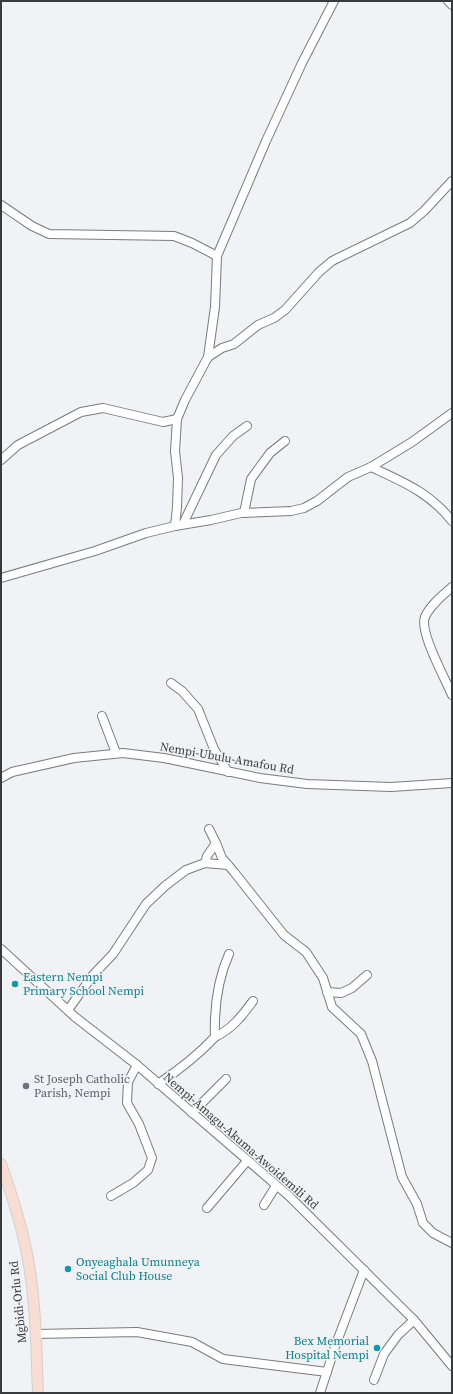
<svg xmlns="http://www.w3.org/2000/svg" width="453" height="1394" font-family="'Source Serif 4',serif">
  <rect width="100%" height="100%" fill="#f1f2f5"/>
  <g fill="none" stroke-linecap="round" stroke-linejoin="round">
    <defs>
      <g id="minor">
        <polyline points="448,1 452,5"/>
        <polyline points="1,205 32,226 49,234 174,236 192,243 217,256"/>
        <polyline points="208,357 222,348 234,344 258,325 274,318 285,310 319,272 332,261 410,223 424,211 452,181"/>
        <polyline points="1,460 18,445 81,412 103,408 163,422 177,419"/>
        <path d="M371 467C403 482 429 492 452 521"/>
        <polyline points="244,513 251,479 270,453 285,441"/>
        <polyline points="183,524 216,455 233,436 247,426"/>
        <polyline points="175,526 177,507 178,478 175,451 177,419 185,400 208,357 215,307 217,256 266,141 302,63 334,1"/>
        <polyline points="1,578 95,551 146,533 175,526 211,520 241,513 291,511 304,508 317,501 348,477 371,467 412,442 452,413"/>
        <path d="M452 587C443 595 430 605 425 617 419 632 445 678 452 695"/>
        <polyline points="171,683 182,691 198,709 214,749 228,772"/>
        <polyline points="102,716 116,753"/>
        <polyline points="1,778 12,772 74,758 123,753 164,758 260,778 307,784 391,787 452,783"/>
        <polyline points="209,829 216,843 222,858 234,872 284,935 306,952 323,978 332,1007 361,1034 372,1061 402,1177 417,1204 423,1223 433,1233 452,1243"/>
        <polyline points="205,863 207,856 216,843"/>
        <polyline points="1,949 75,1017 137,1065 289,1196 414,1320 452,1366"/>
        <polyline points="327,992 341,993 352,988 367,975"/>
        <polyline points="68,1010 93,975 113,954 146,904 165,886 186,870 205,863 228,865"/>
        <path d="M215 1037C232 1029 242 1016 253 1001"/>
        <path d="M158 1084C179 1070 198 1055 215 1037 214 1008 217 981 229 954"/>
        <polyline points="192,1113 226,1079"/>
        <polyline points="111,1196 133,1183 148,1170 152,1158 139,1124 127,1103 128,1082 137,1065"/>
        <polyline points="264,1205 276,1186"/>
        <polyline points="207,1208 247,1161"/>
        <polyline points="35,1334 137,1332 192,1342 223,1359 327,1372"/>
        <polyline points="374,1380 384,1354 398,1335 414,1320"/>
        <polyline points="320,1393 336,1344 364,1270"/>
      </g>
      <path id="major" d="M1 1164C11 1192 20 1220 26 1249 36 1296 36 1345 38 1393"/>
    </defs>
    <use href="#minor" stroke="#7a7b7e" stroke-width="10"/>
    <use href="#major" stroke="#cfd0d0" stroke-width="12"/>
    <use href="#minor" stroke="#fff" stroke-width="8"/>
    <use href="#major" stroke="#f9ddd3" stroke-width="10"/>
  </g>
  <g fill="#0f9aa8" stroke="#f1f2f5" stroke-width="1.5">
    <circle cx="15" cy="984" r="4"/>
    <circle cx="68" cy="1269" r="4"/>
    <circle cx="377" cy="1348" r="4"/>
  </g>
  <circle fill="#6b7280" stroke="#f1f2f5" stroke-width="1.5" cx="26" cy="1086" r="4"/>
  <g text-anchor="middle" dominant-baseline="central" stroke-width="3" stroke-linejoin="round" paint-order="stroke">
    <g font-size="12" fill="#393a3b" stroke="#f1f2f5">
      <text transform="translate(227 758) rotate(10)">Nempi-Ubulu-Amafou Rd</text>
      <text transform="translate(241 1141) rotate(41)">Nempi-Amagu-Akuma-Awoidemili Rd</text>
      <text transform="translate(18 1302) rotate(-96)">Mgbidi-Orlu Rd</text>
    </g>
    <g font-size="12" fill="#0d838f" stroke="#f1f2f5" text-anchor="start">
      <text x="23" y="977">Eastern Nempi<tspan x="23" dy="14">Primary School Nempi</tspan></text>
      <text x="76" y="1262">Onyeaghala Umunneya<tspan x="76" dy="14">Social Club House</tspan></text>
      <text x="369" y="1341" text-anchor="end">Bex Memorial<tspan x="369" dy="14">Hospital Nempi</tspan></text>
    </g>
    <g font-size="12" fill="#5b616d" stroke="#f1f2f5" text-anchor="start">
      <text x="34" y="1079">St Joseph Catholic<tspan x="34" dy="14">Parish, Nempi</tspan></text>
    </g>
  </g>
  <rect width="453" height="1394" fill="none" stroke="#393a3b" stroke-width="4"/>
</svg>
